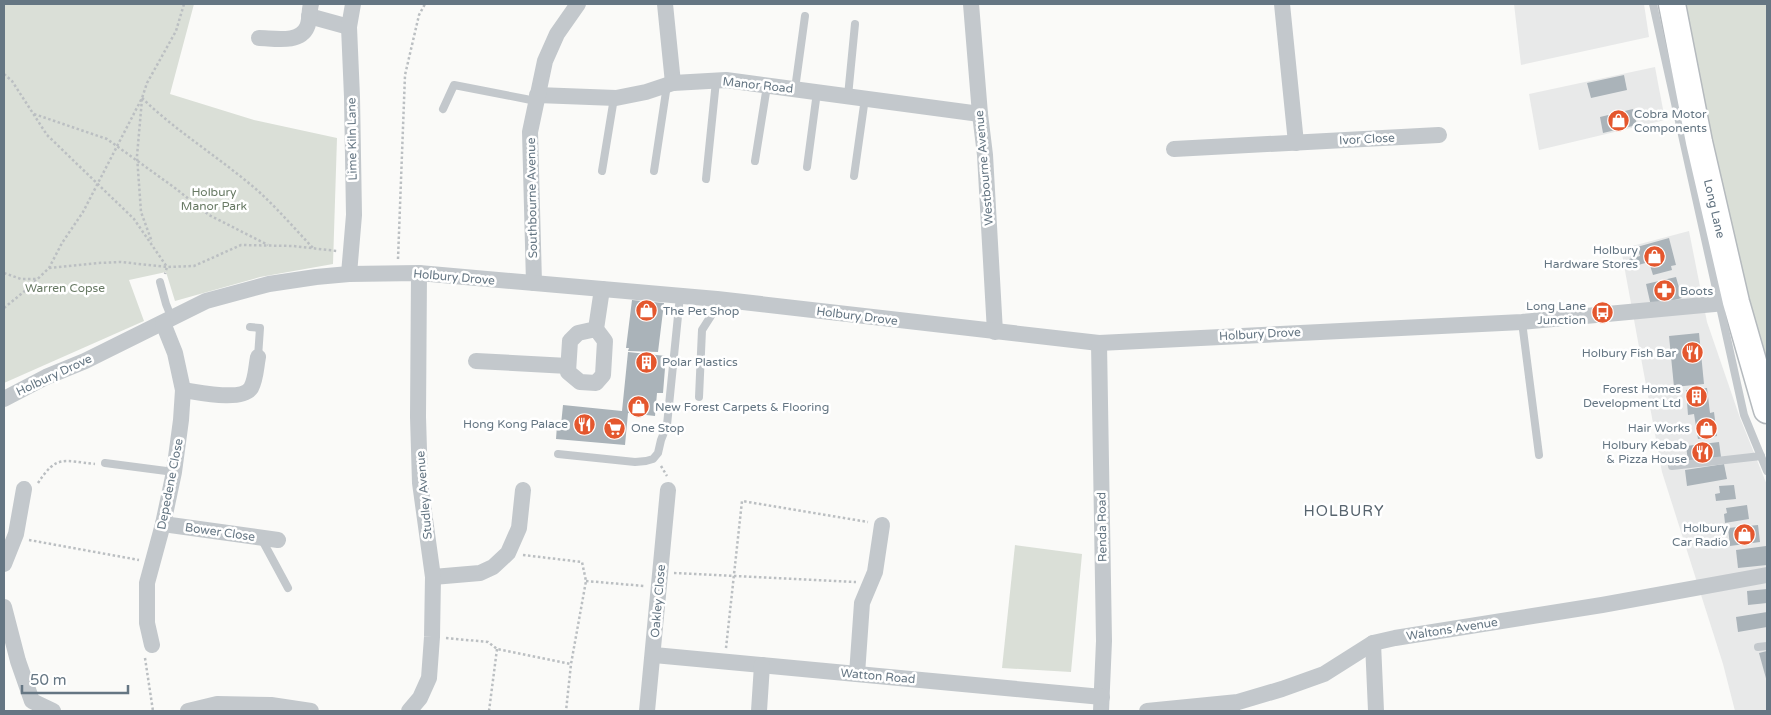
<svg xmlns="http://www.w3.org/2000/svg" width="1771" height="715" font-family="'Varela Round',sans-serif">
  <rect width="100%" height="100%" fill="#fafaf8"/>
  <g fill="#e8e9e9">
    <polygon points="1514,4 1644,4 1649,37 1521,65"/>
    <polygon points="1655,67 1665,120 1539,150 1529,94"/>
    <polygon points="1689,231 1707,322 1740,418 1767,485 1767,711 1735,711 1723,664 1662,472 1621,249"/>
  </g>
  <g fill="#dadfd7">
    <polygon points="4,4 194,4 170,94 254,120 337,138 333,264 260,277 175,301 166,272 129,280 144,321 4,383"/>
    <polygon points="1682,4 1767,4 1767,360 1749,309"/>
    <polygon points="1015,545 1082,554 1071,672 1002,668"/>
  </g>
  <g fill="#aab3b9">
    <polygon points="1624,75 1627,90 1591,98 1587,83"/>
    <polygon points="1633,109 1637,125 1603,133 1600,117"/>
    <polygon points="1669,238 1676,265 1671,266 1672,270 1653,275 1649,262 1631,267 1629,259 1640,256 1637,247"/>
    <polygon points="1676,277 1682,298 1651,306 1646,284"/>
    <polygon points="632,300 664,303 658,352 628,351 629,348 626,348"/>
    <polygon points="1699,333 1704,384 1674,387 1669,336"/>
    <polygon points="628,352 666,356 663,393 657,393 655,416 628,413 625,445 556,439 557,425 561,425 563,405 622,411"/>
    <polygon points="1707,388 1710,413 1714,412 1717,436 1698,439 1694,414 1688,415 1686,390"/>
    <polygon points="1719,442 1721,457 1688,461 1686,446"/>
    <polygon points="1724,464 1727,479 1687,486 1685,470"/>
    <polygon points="1734,485 1736,499 1716,501 1715,494 1720,493 1719,486"/>
    <polygon points="1747,505 1749,519 1725,523 1724,514 1727,513 1726,508"/>
    <polygon points="1758,525 1760,542 1730,546 1728,528"/>
    <polygon points="1766,546 1767,565 1738,568 1736,550"/>
    <polygon points="1767,589 1767,603 1748,605 1747,591"/>
    <polygon points="1767,612 1767,627 1738,632 1736,617"/>
    <polygon points="1767,651 1767,682 1759,653"/>
  </g>
  <g fill="none" stroke-linecap="round" stroke-linejoin="round">
    <defs>
      <g id="primary">
        <path id="s1" d="M1672 4 1699 142 1736 302 1767 410"/>
      </g>
    </defs>
    <use href="#primary" stroke="#b5babe" stroke-width="29"/>
    <g stroke="#bbbfc2" stroke-width="2.5" stroke-dasharray="2.5 2.5" stroke-linecap="butt">
      <polyline points="4,74 12,81 47,135 134,219 167,267 165,274"/>
      <path d="M142 98C177 132 220 158 257 190 277 208 295 229 313 248"/>
      <polyline points="142,99 137,156 141,212 152,242"/>
      <polyline points="34,114 107,139 175,188 209,215 268,245"/>
      <polyline points="398,259 405,75 419,15 425,4"/>
      <polyline points="49,268 98,263 121,262 167,267 194,266 241,245 293,246 337,251"/>
      <polyline points="4,273 21,279 36,279"/>
      <polyline points="4,308 26,290 49,268 62,243 83,212 142,98 147,83 176,31 184,4"/>
      <polyline points="661,466 667,476"/>
      <path d="M38 483C57 454 63 461 95 464"/>
      <polyline points="29,540 139,560"/>
      <polyline points="523,555 582,562 586,581 571,664 566,711"/>
      <polyline points="674,573 856,582"/>
      <polyline points="586,581 644,586"/>
      <polyline points="446,638 488,642 497,649 571,664"/>
      <polyline points="726,648 742,501 868,522"/>
      <polyline points="145,658 153,711"/>
      <polyline points="489,711 497,649"/>
    </g>
    <g stroke="#c3c8cc" stroke-width="8">
      <polyline points="1653,4 1744,415 1767,471"/>
      <polyline points="795,89 805,16"/>
      <polyline points="848,96 855,24"/>
      <polyline points="443,109 454,85 536,101"/>
      <polyline points="755,161 767,86"/>
      <polyline points="807,167 817,92"/>
      <polyline points="602,171 614,98"/>
      <polyline points="654,171 667,85"/>
      <polyline points="854,176 865,98"/>
      <polyline points="706,179 716,81"/>
      <polyline points="160,282 166,304 172,319"/>
      <polyline points="1522,322 1539,455"/>
      <polyline points="250,327 260,328 258,357"/>
      <polyline points="699,397 702,330 716,308 717,299"/>
      <polyline points="558,454 635,462 646,461 653,459 658,453 661,440 667,425 680,296"/>
      <polyline points="105,463 174,472"/>
      <polyline points="1672,466 1761,456"/>
      <polyline points="261,538 288,588"/>
      <polyline points="1758,647 1767,646"/>
    </g>
    <g stroke="#c3c8cc" stroke-width="16">
      <polyline points="665,4 673,83"/>
      <polyline points="971,4 980,114 985,155 995,332"/>
      <polyline points="1282,4 1296,143"/>
      <polyline points="309,16 349,27"/>
      <path d="M259 38C273 38 300 44 307 27 310 21 309 11 311 4"/>
      <polyline points="537,95 616,98 646,92 673,83 726,80 980,114"/>
      <polyline points="1174,149 1439,135"/>
      <polyline points="349,274 354,215 352,97 349,27 353,4"/>
      <polyline points="534,283 530,132 545,61 557,34 578,4"/>
      <polyline points="596,329 578,333 570,341 568,372 580,382 596,383 603,375 605,341 596,329 602,289"/>
      <polyline points="1099,343 1104,641 1101,711"/>
      <polyline points="476,361 568,366"/>
      <path d="M183 390C198 392 242 402 251 388 256 379 256 367 258 357"/>
      <polyline points="4,399 46,377 85,361 206,301 269,284 316,277 349,274 419,273 717,299 1099,343 1522,322 1736,302"/>
      <polyline points="163,524 278,540"/>
      <polyline points="4,564 16,534 24,489"/>
      <polyline points="433,577 480,573 493,567 508,553 519,528 523,490"/>
      <polyline points="4,607 18,661 32,701 53,711"/>
      <polyline points="1373,643 1376,711"/>
      <polyline points="152,645 147,623 147,583 163,524 174,472 181,420 183,390 175,353 163,323"/>
      <polyline points="654,655 1102,697"/>
      <polyline points="857,674 862,603 875,572 882,525"/>
      <polyline points="188,711 217,704 271,705 311,711"/>
      <polyline points="409,711 420,698 429,678 432,637 433,577 420,483 418,417 419,273"/>
      <polyline points="647,711 668,490"/>
      <polyline points="759,711 762,665"/>
      <polyline points="1147,711 1238,702 1282,689 1324,674 1373,643 1395,638 1602,605 1767,575"/>
    </g>
    <use href="#primary" stroke="#fff" stroke-width="26"/>
  </g>
  <defs>
    <symbol id="shop-disc" viewBox="-11 -11 22 22"><circle r="9.5" fill="#e4572e" stroke="#fff"/><path d="M-5-2.5h2.3a2.7 3.5 0 0 1 5.4 0H5L5.5 6h-11ZM-1.5-2.5h3a1.5 2.3 0 0 0-3 0Z" fill="#fff"/></symbol>
    <symbol id="pharmacy-disc" viewBox="-11 -11 22 22"><circle r="9.5" fill="#e4572e" stroke="#fff"/><path d="M-2-6h4v4h4v4h-4v4h-4v-4h-4v-4h4Z" fill="#fff"/></symbol>
    <symbol id="bus-disc" viewBox="-11 -11 22 22"><circle r="9.5" fill="#e4572e" stroke="#fff"/><path d="M-5-6H5V4H4V6H2V4H-2V6H-4V4H-5ZM-3.5-4V0h7V-4ZM-3.5 1.2v1.5H-2V1.2ZM2 1.2v1.5H3.5V1.2Z" fill="#fff"/></symbol>
    <symbol id="restaurant-disc" viewBox="-11 -11 22 22"><circle r="9.5" fill="#e4572e" stroke="#fff"/><path d="M-5-6h1v4h1v-4h1v4h1v-4h1v5L-1.5 .5V6h-2V.5L-5-1ZM5-6V6H3V1.5H1.5Q1.5-4 5-6Z" fill="#fff"/></symbol>
    <symbol id="building-disc" viewBox="-11 -11 22 22"><circle r="9.5" fill="#e4572e" stroke="#fff"/><path d="M-4-6H4V6H1V3H-1V6H-4ZM-2.5-4.3h1.7v1.8h-1.7ZM.8-4.3h1.7v1.8H.8ZM-2.5-1h1.7V.8h-1.7ZM.8-1h1.7V.8H.8Z" fill="#fff"/></symbol>
    <symbol id="supermarket-disc" viewBox="-11 -11 22 22"><circle r="9.5" fill="#e4572e" stroke="#fff"/><path d="M-6-5.5h2.5l.6 2H6L4.5 2H-2.5L-4.4-4H-6ZM-1.5 3.2a1.3 1.3 0 1 0 .1 0ZM3 3.2a1.3 1.3 0 1 0 .1 0Z" fill="#fff"/></symbol>
  </defs>
  <g fill-rule="evenodd">
    <use href="#shop-disc" x="1606" y="108" width="25" height="25"/>
    <use href="#shop-disc" x="1642" y="244" width="25" height="25"/>
    <use href="#pharmacy-disc" x="1652" y="278" width="25" height="25"/>
    <use href="#shop-disc" x="634" y="298" width="25" height="25"/>
    <use href="#bus-disc" x="1590" y="300" width="25" height="25"/>
    <use href="#restaurant-disc" x="1680" y="340" width="25" height="25"/>
    <use href="#building-disc" x="634" y="350" width="25" height="25"/>
    <use href="#building-disc" x="1684" y="384" width="25" height="25"/>
    <use href="#shop-disc" x="626" y="394" width="25" height="25"/>
    <use href="#restaurant-disc" x="572" y="412" width="25" height="25"/>
    <use href="#supermarket-disc" x="602" y="416" width="25" height="25"/>
    <use href="#shop-disc" x="1694" y="416" width="25" height="25"/>
    <use href="#restaurant-disc" x="1690" y="440" width="25" height="25"/>
    <use href="#shop-disc" x="1732" y="522" width="25" height="25"/>
  </g>
  <g text-anchor="middle" dominant-baseline="central" stroke-width="5" stroke-linejoin="round" paint-order="stroke">
    <g font-size="12" fill="#657683" stroke="#fff">
      <text transform="translate(758 85) rotate(6)">Manor Road</text>
      <text transform="translate(352 139) rotate(-91)">Lime Kiln Lane</text>
      <text transform="translate(1367 139) rotate(-3)">Ivor Close</text>
      <text transform="translate(984 168) rotate(-95)">Westbourne Avenue</text>
      <text transform="translate(532 198) rotate(-91)">Southbourne Avenue</text>
      <text stroke="none"><textPath href="#s1" startOffset="209">Long Lane</textPath></text>
      <text transform="translate(454 277) rotate(5)">Holbury Drove</text>
      <text transform="translate(857 316) rotate(7)">Holbury Drove</text>
      <text transform="translate(1260 334) rotate(-3)">Holbury Drove</text>
      <text transform="translate(54 375) rotate(-25)">Holbury Drove</text>
      <text transform="translate(170 484) rotate(-79)">Depedene Close</text>
      <text transform="translate(424 495) rotate(-95)">Studley Avenue</text>
      <text transform="translate(1102 527) rotate(-91)">Renda Road</text>
      <text transform="translate(220 532) rotate(8)">Bower Close</text>
      <text transform="translate(658 601) rotate(-85)">Oakley Close</text>
      <text transform="translate(1452 629) rotate(-9)">Waltons Avenue</text>
      <text transform="translate(878 676) rotate(5)">Watton Road</text>
    </g>
    <g font-size="12" fill="#657683" stroke="#fff" text-anchor="end">
      <text x="1634" y="114" text-anchor="start">Cobra Motor<tspan x="1634" dy="14">Components</tspan></text>
      <text x="1638" y="250">Holbury<tspan x="1638" dy="14">Hardware Stores</tspan></text>
      <text x="1680" y="291" text-anchor="start">Boots</text>
      <text x="1586" y="306">Long Lane<tspan x="1586" dy="14">Junction</tspan></text>
      <text x="663" y="311" text-anchor="start">The Pet Shop</text>
      <text x="1676" y="353">Holbury Fish Bar</text>
      <text x="662" y="362" text-anchor="start">Polar Plastics</text>
      <text x="1681" y="389">Forest Homes<tspan x="1681" dy="14">Development Ltd</tspan></text>
      <text x="655" y="407" text-anchor="start">New Forest Carpets &amp; Flooring</text>
      <text x="568" y="424">Hong Kong Palace</text>
      <text x="631" y="428" text-anchor="start">One Stop</text>
      <text x="1690" y="428">Hair Works</text>
      <text x="1687" y="445">Holbury Kebab<tspan x="1687" dy="14">&amp; Pizza House</tspan></text>
      <text x="1728" y="528">Holbury<tspan x="1728" dy="14">Car Radio</tspan></text>
    </g>
    <g font-size="12" fill="#687a64" stroke="#fff">
      <text x="214" y="192">Holbury<tspan x="214" dy="14">Manor Park</tspan></text>
      <text x="65" y="288">Warren Copse</text>
    </g>
    <g font-size="15" letter-spacing="1" fill="#57646e" stroke="#fff">
      <text x="1344" y="511">HOLBURY</text>
    </g>
  </g>
  <rect width="1771" height="715" fill="none" stroke="#657683" stroke-width="10"/>
  <path d="M22 685v8h106v-8" fill="none" stroke="#657683" stroke-width="2.5"/>
  <text x="30" y="685" font-size="15" fill="#657683" stroke="#ffffff" stroke-width="4" paint-order="stroke">50 m</text>
</svg>
